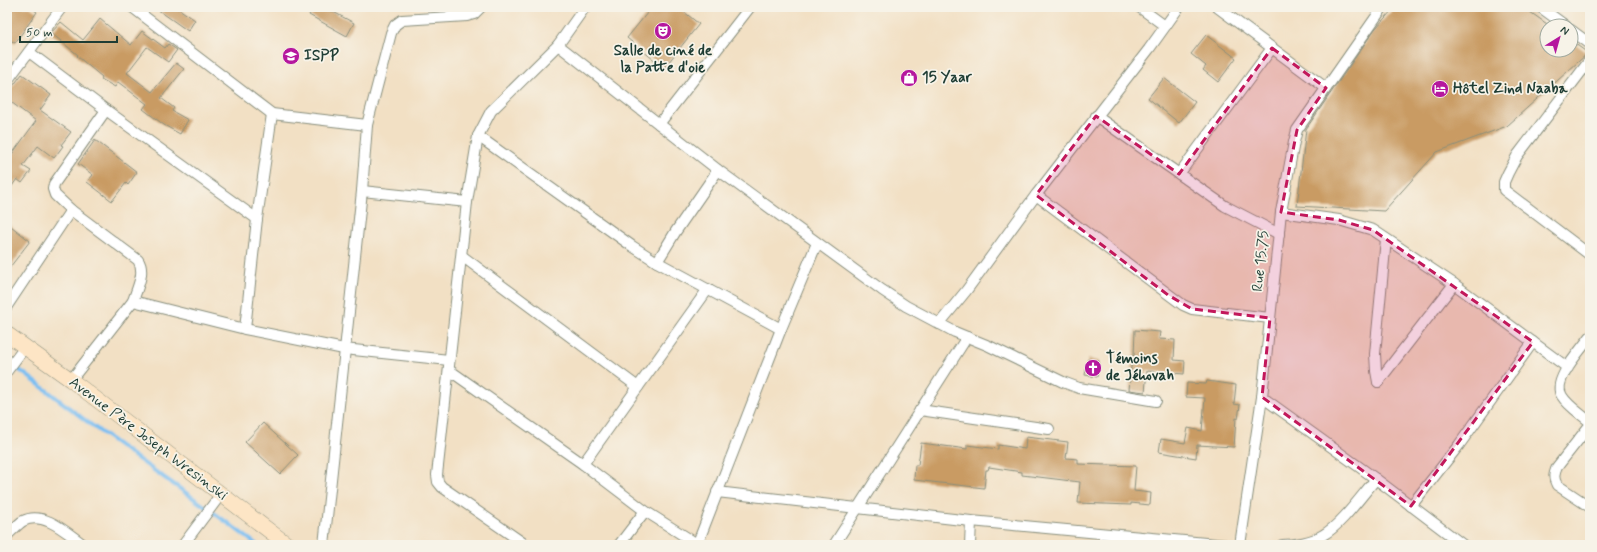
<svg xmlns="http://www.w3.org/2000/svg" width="1597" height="552" font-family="Mynerve,sans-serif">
  <rect width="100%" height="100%" fill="#f7f3e8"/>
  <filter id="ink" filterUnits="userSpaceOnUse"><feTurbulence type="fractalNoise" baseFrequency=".025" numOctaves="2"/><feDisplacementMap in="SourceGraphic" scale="8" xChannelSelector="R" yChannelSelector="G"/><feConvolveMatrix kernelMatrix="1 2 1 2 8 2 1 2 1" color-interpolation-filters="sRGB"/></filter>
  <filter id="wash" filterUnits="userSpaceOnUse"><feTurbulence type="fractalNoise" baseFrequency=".012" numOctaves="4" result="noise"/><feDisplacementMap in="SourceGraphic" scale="16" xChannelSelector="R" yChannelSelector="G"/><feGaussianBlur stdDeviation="0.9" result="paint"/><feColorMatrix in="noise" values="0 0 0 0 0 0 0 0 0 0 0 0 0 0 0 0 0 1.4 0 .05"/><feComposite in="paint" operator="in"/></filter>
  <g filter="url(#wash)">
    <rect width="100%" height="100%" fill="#f2e0c4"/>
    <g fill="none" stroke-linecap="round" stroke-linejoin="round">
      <path stroke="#7cbff2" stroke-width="4" d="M7 361C40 384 70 409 102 433 153 471 207 506 257 545"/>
    </g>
    <g id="blocks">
      <g fill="#c99b63">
        <polygon points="7,7 30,7 37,12 15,43 7,38"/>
        <polygon points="154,7 176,7 195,20 188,31"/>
        <polygon points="314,7 324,7 354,23 347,36 309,15"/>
        <polygon points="652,7 678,7 699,24 664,68 627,38"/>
        <polygon points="1395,7 1523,7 1547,24 1547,50 1571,50 1571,41 1588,53 1507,126 1437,152 1384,211 1297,206 1306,129 1375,29"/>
        <polygon points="100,19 131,45 142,31 165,48 168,44 177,50 168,62 147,47 127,73 152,92 176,63 184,69 161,98 174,108 172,111 188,120 180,134 164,125 143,109 147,104 118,82 115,87 101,79 102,77 77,56 78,55 51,33 61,22 83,40"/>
        <polygon points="1206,35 1236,58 1218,82 1203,70 1206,66 1191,54"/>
        <polygon points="22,74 51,95 40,110 71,132 61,145 63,146 54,158 38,146 23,166 31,171 22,183 17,179 7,193 7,161 36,121 7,99 7,94"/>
        <polygon points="1164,78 1195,102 1179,123 1148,98"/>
        <polygon points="95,140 137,172 128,185 126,183 112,201 87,182 93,175 78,164"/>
        <polygon points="7,223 30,241 7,271"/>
        <polygon points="1135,330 1160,332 1159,339 1175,340 1174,360 1185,361 1184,374 1147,371 1145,392 1129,390 1132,356 1134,356"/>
        <polygon points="1088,359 1099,361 1097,377 1085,375"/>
        <polygon points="1207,381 1236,385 1234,404 1240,405 1238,419 1236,418 1234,447 1197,445 1196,458 1159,452 1161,439 1185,443 1188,428 1202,431 1205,398 1186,397 1187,383 1206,384"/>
        <polygon points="263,423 298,455 280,474 245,442"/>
        <polygon points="1026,437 1068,442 1066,458 1078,459 1078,464 1136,466 1134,491 1151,493 1150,505 1131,503 1131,505 1078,503 1080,482 1022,475 1022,472 989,467 988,470 986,470 984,488 914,480 915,465 918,465 921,443 967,449 967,445 998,449 998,445 1025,449"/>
      </g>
    </g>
  </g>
  <g filter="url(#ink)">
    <use href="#blocks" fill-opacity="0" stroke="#888e7c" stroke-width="1"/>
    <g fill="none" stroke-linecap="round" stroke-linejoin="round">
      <defs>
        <g id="street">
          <polyline points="132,7 272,114 367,125"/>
          <polyline points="1139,7 1165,26"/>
          <polyline points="1217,7 1326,88"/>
          <polyline points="1540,7 1566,26"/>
          <polyline points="1571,30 1590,44"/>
          <polyline points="558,45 718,170 882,290 906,306 955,332 989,346 1063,382 1079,388 1156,401"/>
          <polyline points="29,52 106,110 257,219"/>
          <polyline points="1590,60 1517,156 1508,173 1504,182 1504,190 1590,255"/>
          <polyline points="7,81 62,7"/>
          <path d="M106 110 54 184 53 189 55 195 71 210 138 260C146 272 137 288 133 301L245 329 344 349 449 360"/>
          <polyline points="1096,116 1225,206 1279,234"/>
          <polyline points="659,124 750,7"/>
          <polyline points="478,136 632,246 657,262 781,329"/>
          <polyline points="1179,174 1272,48"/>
          <polyline points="362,191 467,202"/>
          <polyline points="1036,195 1183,305 1192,309 1270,318"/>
          <polyline points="1281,212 1339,220 1373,230 1454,284 1568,368"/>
          <polyline points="462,256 638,387"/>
          <polyline points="657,262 676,231 718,170"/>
          <polyline points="7,306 71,210"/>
          <polyline points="939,324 966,291 1036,195 1149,49 1179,7"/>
          <polyline points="245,329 257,219 272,114"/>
          <path d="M1590 337C1581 350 1551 381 1562 396 1568 406 1581 414 1590 422"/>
          <polyline points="449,370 583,464 645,511 697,544"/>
          <polyline points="7,371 25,347"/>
          <polyline points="71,380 133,301"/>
          <polyline points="1378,382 1376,371 1375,354 1386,239"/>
          <polyline points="1378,382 1454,284"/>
          <polyline points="1262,397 1376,479 1463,545"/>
          <polyline points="920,410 1049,429"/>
          <path d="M1590 425 1557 467C1554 474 1553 478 1557 485L1590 507"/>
          <polyline points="583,464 708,289"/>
          <polyline points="717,492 971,521 1227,545"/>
          <polyline points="1411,506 1459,445 1533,342"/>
          <path d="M7 535C12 531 18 524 23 521 44 510 68 534 84 545"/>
          <polyline points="183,545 221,494"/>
          <polyline points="324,545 362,191 367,125 391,33 395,25 402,20 467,16 474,14 481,7"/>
          <polyline points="526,545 442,487 438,482 437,475 467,202 478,136 491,111 558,45 585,7"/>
          <polyline points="619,545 645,511"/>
          <polyline points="697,545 781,329 817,243"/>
          <polyline points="834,545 967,337"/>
          <polyline points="970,545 971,521"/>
          <polyline points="1240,545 1262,397 1281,212 1294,142 1297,130 1383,7"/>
          <path d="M1282 545C1295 545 1312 542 1323 535 1341 525 1362 495 1376 479"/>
        </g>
        <polyline id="secondary" points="7,334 71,380 288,545"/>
      </defs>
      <use href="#street" stroke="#888e7c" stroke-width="12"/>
      <use href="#secondary" stroke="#888e7c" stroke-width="16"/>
      <use href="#street" stroke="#fff" stroke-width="10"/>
      <use href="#secondary" stroke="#fde5c5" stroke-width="15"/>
    </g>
  </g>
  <path fill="#c2185b" fill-opacity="0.2" stroke="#c2185b" stroke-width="3" stroke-dasharray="8 5" stroke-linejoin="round" d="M1272 48 1326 88 1297 130 1281 212 1339 220 1373 230 1533 342 1411 506 1262 397 1270 318 1192 309 1168 295 1036 195 1096 116 1179 174Z"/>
  <defs>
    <symbol id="theatre-disc" viewBox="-11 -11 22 22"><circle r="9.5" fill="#b5179e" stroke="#f7f3e8"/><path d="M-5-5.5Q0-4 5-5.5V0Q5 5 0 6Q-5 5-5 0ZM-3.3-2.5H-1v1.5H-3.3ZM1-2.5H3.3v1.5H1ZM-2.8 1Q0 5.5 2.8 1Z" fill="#fff"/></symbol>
    <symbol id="university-disc" viewBox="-11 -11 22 22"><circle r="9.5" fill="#b5179e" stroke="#f7f3e8"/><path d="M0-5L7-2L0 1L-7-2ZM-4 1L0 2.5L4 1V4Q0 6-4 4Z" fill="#fff"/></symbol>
    <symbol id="shop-disc" viewBox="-11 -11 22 22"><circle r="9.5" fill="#b5179e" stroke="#f7f3e8"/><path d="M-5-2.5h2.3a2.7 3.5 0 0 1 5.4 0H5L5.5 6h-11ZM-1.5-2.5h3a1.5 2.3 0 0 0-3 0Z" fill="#fff"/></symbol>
    <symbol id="hotel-disc" viewBox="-11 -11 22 22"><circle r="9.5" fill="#b5179e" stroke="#f7f3e8"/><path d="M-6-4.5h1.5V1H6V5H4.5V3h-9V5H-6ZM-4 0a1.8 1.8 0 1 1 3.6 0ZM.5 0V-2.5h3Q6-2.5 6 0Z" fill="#fff"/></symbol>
    <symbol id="church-disc" viewBox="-11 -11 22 22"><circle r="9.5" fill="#b5179e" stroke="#f7f3e8"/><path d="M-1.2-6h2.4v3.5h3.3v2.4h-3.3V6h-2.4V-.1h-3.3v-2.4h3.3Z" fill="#fff"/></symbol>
  </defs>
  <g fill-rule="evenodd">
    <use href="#theatre-disc" x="653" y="21" width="20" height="20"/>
    <use href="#university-disc" x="281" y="46" width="20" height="20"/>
    <use href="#shop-disc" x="899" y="68" width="20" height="20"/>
    <use href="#hotel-disc" x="1430" y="79" width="20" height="20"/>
    <use href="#church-disc" x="1083" y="358" width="20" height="20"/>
  </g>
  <g text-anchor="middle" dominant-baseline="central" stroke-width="3.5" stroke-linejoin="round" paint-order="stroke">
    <g font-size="15" font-weight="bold" fill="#1f3d34" stroke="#f7f3e8" text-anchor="start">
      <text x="663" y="51" text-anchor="middle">Salle de ciné de<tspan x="663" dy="17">la Patte d'oie</tspan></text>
      <text x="304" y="56">ISPP</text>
      <text x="922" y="78">15 Yaar</text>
      <text x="1453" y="89">Hôtel Zind Naaba</text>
      <text x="1106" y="359">Témoins<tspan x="1106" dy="17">de Jéhovah</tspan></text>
    </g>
    <g font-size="15" fill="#1f3d34" stroke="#f7f3e8">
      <text transform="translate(1261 261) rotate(-84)">Rue 15.75</text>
      <text transform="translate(148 439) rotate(37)">Avenue Père Joseph Wresinski</text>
    </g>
  </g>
  <rect width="1597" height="552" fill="none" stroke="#f7f3e8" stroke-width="24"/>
  <g transform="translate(1559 38) rotate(37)"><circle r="19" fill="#f7f3e8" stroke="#a1aaa0"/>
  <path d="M0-3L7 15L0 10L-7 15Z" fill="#b5179e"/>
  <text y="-6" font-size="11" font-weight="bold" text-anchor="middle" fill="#1f3d34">N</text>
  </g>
  <path d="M20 36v6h97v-6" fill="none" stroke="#1f3d34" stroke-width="2"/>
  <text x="26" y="36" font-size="12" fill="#1f3d34" stroke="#f7f3e8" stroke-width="3" paint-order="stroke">50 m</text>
</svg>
